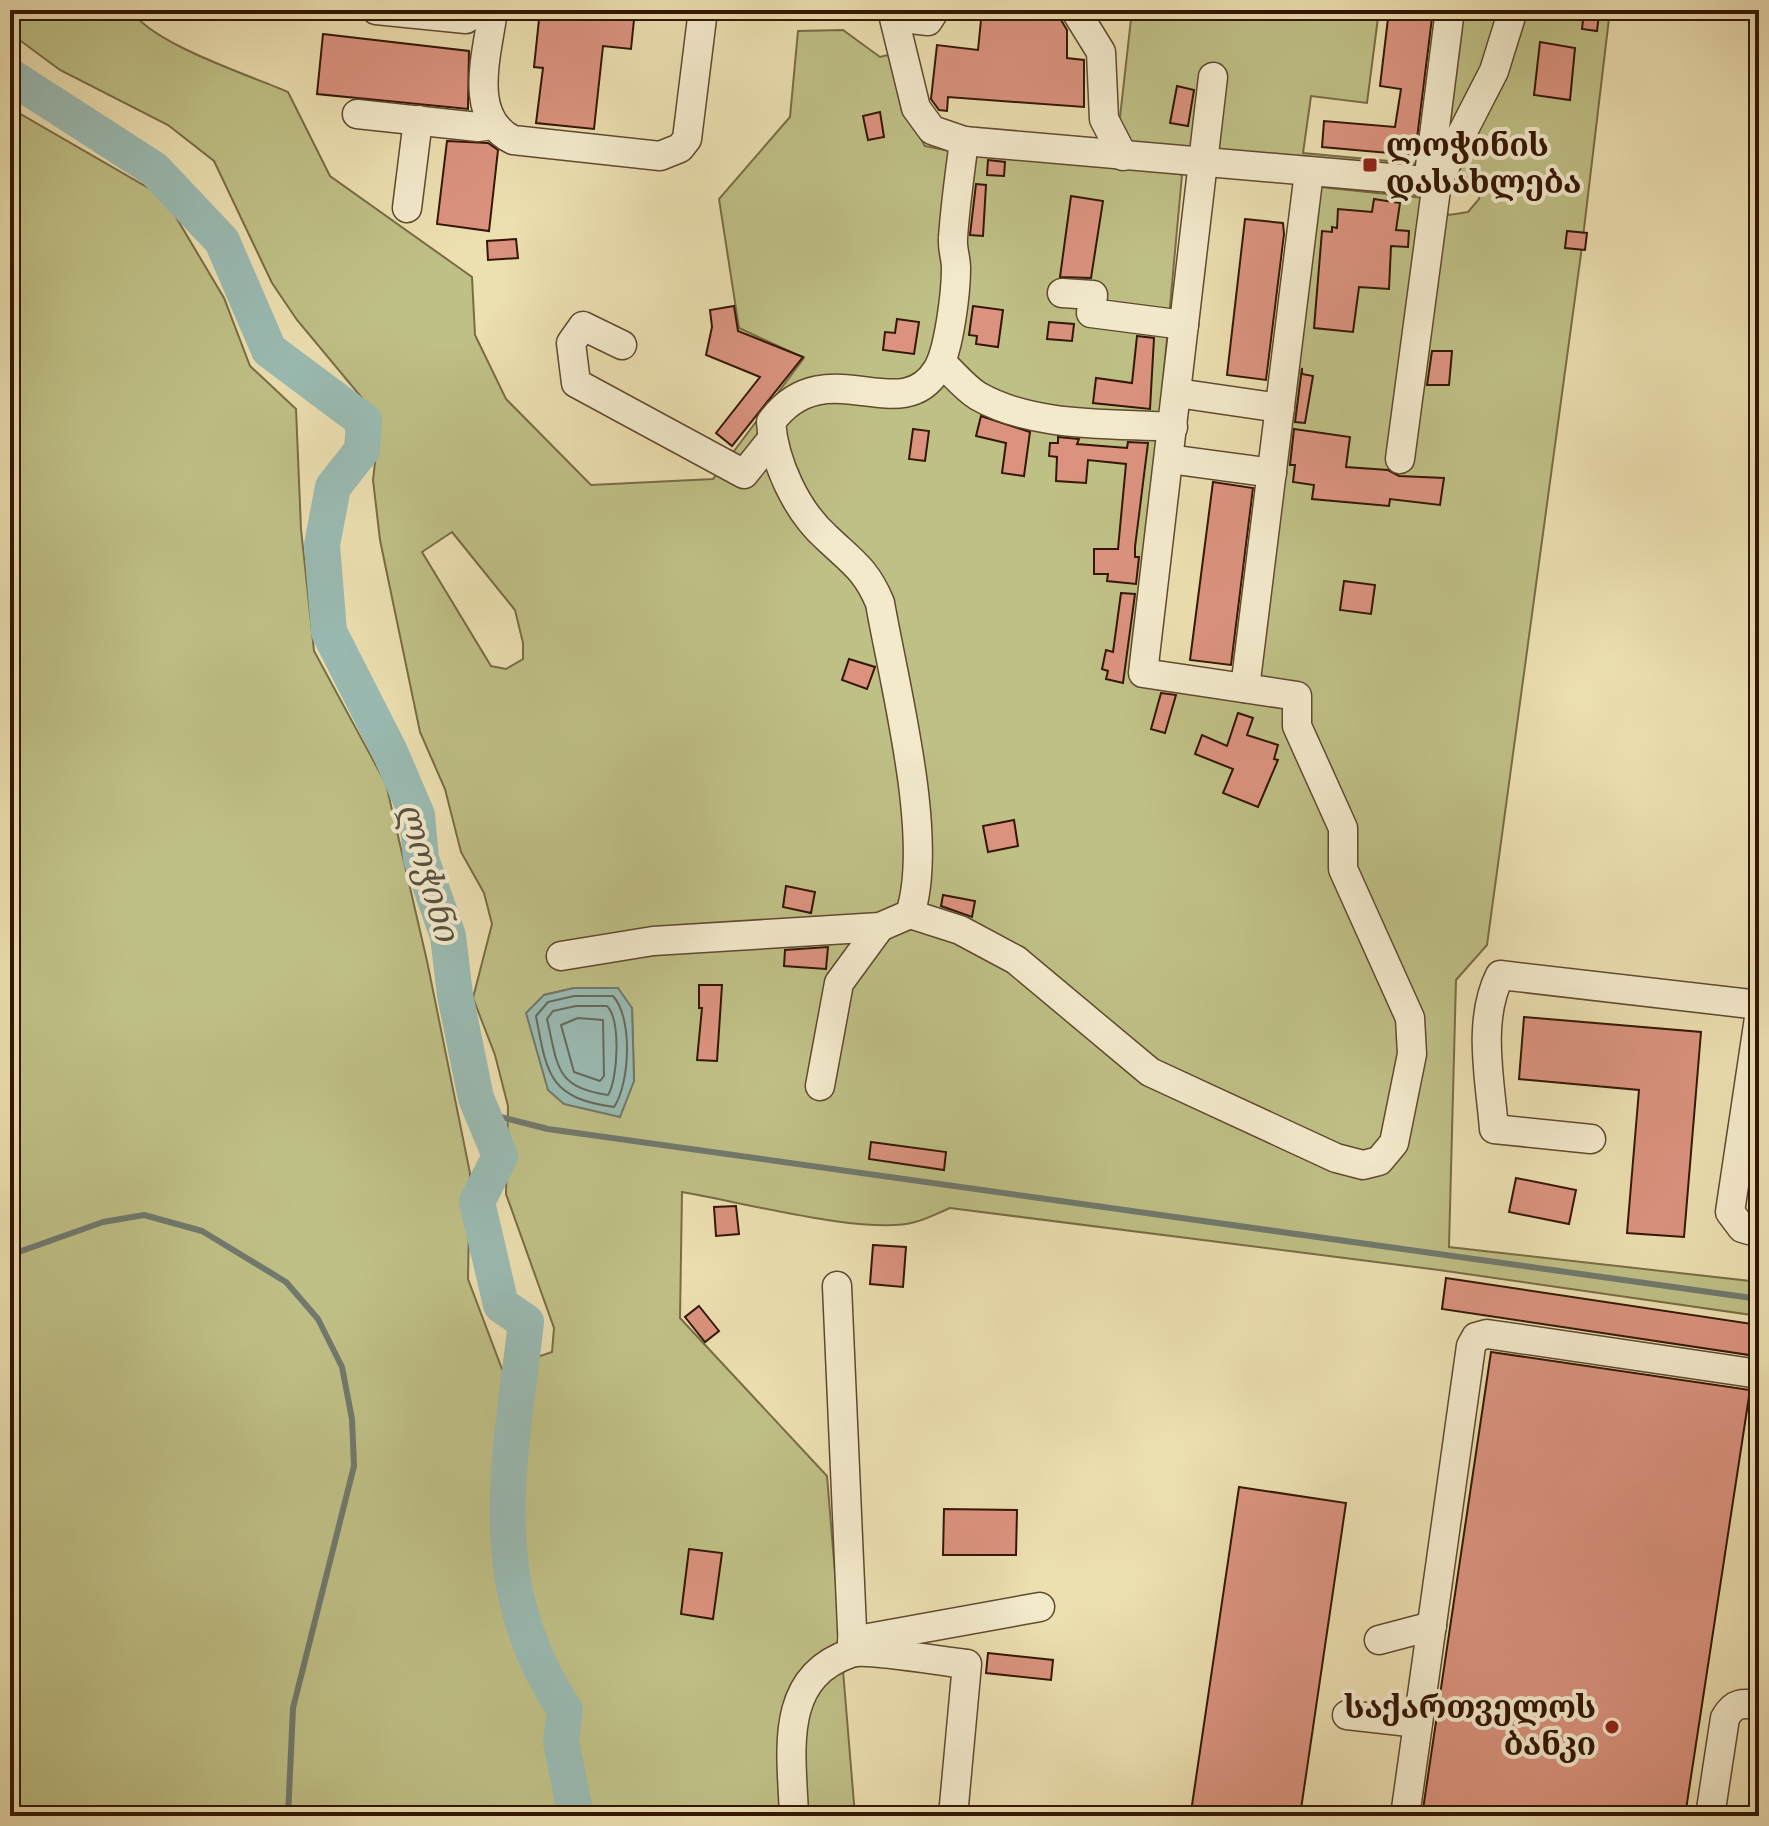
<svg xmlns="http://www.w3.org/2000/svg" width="1769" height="1826" font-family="'IM FELL DW Pica','Noto Serif Georgian',serif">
  <rect width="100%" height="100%" fill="#ecdfb0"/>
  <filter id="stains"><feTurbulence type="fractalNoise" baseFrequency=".0025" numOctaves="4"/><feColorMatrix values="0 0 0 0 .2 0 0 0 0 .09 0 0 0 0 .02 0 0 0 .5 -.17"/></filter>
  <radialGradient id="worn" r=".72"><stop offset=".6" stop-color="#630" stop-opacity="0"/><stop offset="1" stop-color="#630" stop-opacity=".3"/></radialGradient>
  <path fill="#bfc086" stroke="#796c45" stroke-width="2" fill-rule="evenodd" d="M10 10H131C152 44 249 75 288 92L330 176 472 277 475 335 506 399 591 485 713 479 804 358 739 328 719 199 790 117 798 31 843 30 880 57 892 54 906 113 925 146 955 152 1149 164 1182 175 1136 677 1250 701 1310 186 1434 199 1449 215 1468 212 1479 199 1482 179 1117 144 1132 10H1379L1367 103 1311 96 1303 153 1421 164 1439 10H1610L1581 254 1487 945 1456 980 1449 1247 1759 1282V1316L1439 1270 950 1208C938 1213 927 1219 915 1222 867 1236 737 1201 682 1192L680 1318 827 1476 855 1816H10V108L164 197 224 298 250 366 296 409 301 529 314 651 386 784 427 961 470 1173 468 1279 502 1369 552 1352 554 1328 506 1194 508 1106 495 1055 473 998 492 924 484 893 461 852 445 789 420 732 380 540 373 480 378 436 372 410 297 320 272 283 214 161 168 125 60 70 10 33ZM452 532 515 610 523 643V659L506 669 491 666 422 552ZM574 988 632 1008 634 1081 527 1013 544 995Z"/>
  <polygon fill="#9abbb3" stroke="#71796d" stroke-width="2" points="574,988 618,988 632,1008 633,1043 634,1081 620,1117 564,1104 548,1090 526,1013 544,995"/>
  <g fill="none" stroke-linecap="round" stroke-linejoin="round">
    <g stroke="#66695c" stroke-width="2">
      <path d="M574 996H613C633 1018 630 1083 614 1107 549 1098 547 1075 536 1016L548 1002Z"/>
      <path d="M576 1006H607C621 1020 618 1079 608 1095 555 1088 558 1066 547 1019L553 1011Z"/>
      <polygon points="578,1018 603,1020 604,1076 600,1081 574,1072 561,1025"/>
    </g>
    <g stroke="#71796d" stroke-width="6">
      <polyline points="476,1098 497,1116 548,1129 1759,1299"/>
      <polyline points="10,1255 103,1222 144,1215 202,1231 286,1282 318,1319 342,1367 352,1419 354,1466 293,1708 288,1816"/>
    </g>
    <path stroke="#9abbb3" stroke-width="36" d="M10 76 154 169 222 241 269 350 364 421 362 450 333 487 322 545 329 632 390 752 417 815 421 859 448 936 455 995 476 1098 500 1156 477 1202 501 1305 526 1322C510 1463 480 1583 565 1710L561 1742 576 1816"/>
  </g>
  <g fill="#db937f" stroke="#331704" stroke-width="2">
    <polygon points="540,10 635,10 631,49 603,46 594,129 536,123 543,68 534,67"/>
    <polygon points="982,10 1032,10 1031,20 1061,20 1067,30 1067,58 1084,60 1084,107 948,97 947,111 939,110 931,99 937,45 978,50"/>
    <polygon points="1389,10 1433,10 1417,138 1412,137 1411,155 1322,147 1324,121 1395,127 1401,89 1380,86"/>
    <polygon points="1584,11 1599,13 1597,31 1582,29"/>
    <polygon points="323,34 469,51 468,109 317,94"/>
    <polygon points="1540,42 1575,48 1570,100 1534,95"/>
    <polygon points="1177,86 1194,90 1188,126 1170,123"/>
    <polygon points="880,112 884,137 868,140 863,116"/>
    <polygon points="447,141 488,143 498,150 489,231 437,224"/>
    <polygon points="988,160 1005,162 1004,176 987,175"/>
    <polygon points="976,184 986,185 983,236 970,235"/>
    <polygon points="1071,196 1103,201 1091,278 1060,277"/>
    <polygon points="1374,199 1400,203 1396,230 1409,231 1408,247 1391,246 1389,289 1359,287 1353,332 1314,328 1322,231 1332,232 1332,227 1337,228 1338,209 1372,212"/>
    <polygon points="1245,219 1283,223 1284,234 1266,380 1227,375"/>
    <polygon points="1567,231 1587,233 1585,250 1565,248"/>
    <polygon points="516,239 518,258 488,260 487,241"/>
    <polygon points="734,306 738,331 803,357 732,446 716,433 760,377 706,355 712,327 710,310"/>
    <polygon points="973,306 1003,310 998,347 976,344 977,336 969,335"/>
    <polygon points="897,319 919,322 914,354 883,350 885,332 895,333"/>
    <polygon points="1049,322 1074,324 1072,341 1047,339"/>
    <polygon points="1137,336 1154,338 1150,409 1093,403 1096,378 1132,383"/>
    <polygon points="1432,351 1452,351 1449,385 1427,385"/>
    <polygon points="1302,368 1302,374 1313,376 1305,423 1295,422"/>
    <polygon points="981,416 1030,432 1024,476 1002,473 1006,443 976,436"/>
    <polygon points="913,429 929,431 925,461 909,459"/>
    <polygon points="1294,429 1350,437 1346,467 1388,470 1399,476 1444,478 1440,505 1390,499 1389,506 1312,499 1314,485 1293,482 1295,465 1290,465"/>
    <polygon points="1058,437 1079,439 1077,444 1127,448 1128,442 1148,443 1135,547 1135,557 1139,557 1136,584 1107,581 1108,574 1094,574 1094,549 1118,549 1126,464 1088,460 1086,483 1056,481 1057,457 1049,456 1050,443 1058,443"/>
    <polygon points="1213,482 1253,488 1231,665 1190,660"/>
    <polygon points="1344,581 1375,585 1371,614 1340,610"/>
    <polygon points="1121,593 1135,594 1123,683 1106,679 1108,671 1102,669 1106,650 1113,652"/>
    <polygon points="849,659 875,667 867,689 842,680"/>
    <polygon points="1161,693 1176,695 1165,733 1151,729"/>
    <polygon points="1238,713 1253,718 1247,735 1278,745 1274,759 1278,760 1258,807 1223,793 1233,769 1195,754 1202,735 1227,746"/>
    <polygon points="1014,820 1018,846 988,852 983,826"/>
    <polygon points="786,886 815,892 811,913 783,907"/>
    <polygon points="943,895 975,901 972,917 941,906"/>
    <polygon points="828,947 826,969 784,966 785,950"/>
    <polygon points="699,985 722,985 717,1061 697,1060 702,1008 699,1008"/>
    <polygon points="1524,1017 1701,1032 1684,1237 1627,1233 1639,1090 1519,1079"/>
    <polygon points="871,1142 946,1152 944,1170 869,1159"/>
    <polygon points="1516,1178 1576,1190 1569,1224 1509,1212"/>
    <polygon points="736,1206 739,1234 716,1236 714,1207"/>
    <polygon points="873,1245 906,1247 903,1287 870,1284"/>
    <polygon points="1446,1278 1759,1325 1756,1356 1442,1309"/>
    <polygon points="699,1306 719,1331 705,1342 685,1317"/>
    <polygon points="1491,1352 1750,1390 1685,1816 1422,1816"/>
    <polygon points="1239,1487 1346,1503 1300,1816 1216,1816 1191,1812"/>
    <polygon points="944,1509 1017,1510 1016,1555 943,1555"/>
    <polygon points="689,1549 722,1553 713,1619 681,1614"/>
    <polygon points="988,1653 1053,1660 1051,1680 986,1673"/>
  </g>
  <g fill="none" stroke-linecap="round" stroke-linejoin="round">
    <defs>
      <g id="minor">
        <polyline points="376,10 466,19"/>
        <path d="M493 10C488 52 466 117 513 140L660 156 680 148 687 139 703 10"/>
        <polyline points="892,10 916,108 932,130 964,141 1437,182"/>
        <polyline points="1075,10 1101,52 1104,119 1123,156"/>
        <polyline points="895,17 928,21 935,10"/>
        <polyline points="357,114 478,127 493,125"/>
        <polyline points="1428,182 1450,10"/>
        <polyline points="407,208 418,120"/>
        <polyline points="1062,293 1093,295 1091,313 1184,325"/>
        <polyline points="622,345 583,326 571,343 576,383 744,474 772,439"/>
        <path d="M942 363C953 373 965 388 978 396 1034 428 1111 423 1173 427"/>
        <polyline points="1177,393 1280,408"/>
        <polyline points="1169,459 1272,473"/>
        <polyline points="1400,459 1437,182 1494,71 1513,10"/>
        <polyline points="1245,688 1309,172"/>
        <polyline points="910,914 960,930 1016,960 1150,1072 1336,1158 1363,1165 1379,1161 1394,1143 1412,1054 1410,1018 1343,869 1343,828 1297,726 1297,696 1143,673 1213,77"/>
        <path d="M561 956 653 941 880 927 910 914C935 838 894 684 880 603 866 569 851 561 826 537 796 510 774 462 771 422 825 348 900 430 937 370 949 351 956 292 956 268 956 258 952 248 953 238 955 206 960 173 964 141"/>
        <polyline points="1759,1018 1730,1212 1742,1228 1759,1233"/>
        <polyline points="820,1086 839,983 880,927"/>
        <path d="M1591 1139 1494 1129C1490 1079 1477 1021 1500 975L1759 1005"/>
        <polyline points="837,1286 853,1652"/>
        <polyline points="1379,1640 1432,1626"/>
        <polyline points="852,1641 1040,1607"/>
        <polyline points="1347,1715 1418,1723"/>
        <path d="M794 1816C792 1754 777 1678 851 1653 866 1648 945 1662 967 1664L953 1816"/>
        <polyline points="1405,1816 1471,1346 1476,1337 1487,1334 1759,1374"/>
        <path d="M1710 1816 1725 1718C1734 1702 1742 1703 1759 1705"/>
      </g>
    </defs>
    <use href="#minor" stroke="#61492f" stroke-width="31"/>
    <use href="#minor" stroke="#f3eacc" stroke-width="28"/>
  </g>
  <g fill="#8f2418" stroke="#f3eacc" stroke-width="3">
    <rect x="1362" y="157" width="16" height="16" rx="4"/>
    <circle cx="1612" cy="1727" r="8"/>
  </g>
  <g text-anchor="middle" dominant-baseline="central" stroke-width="8" stroke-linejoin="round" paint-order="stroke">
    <g font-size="32" font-weight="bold" fill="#331704" stroke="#f3eacc" text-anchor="start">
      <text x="1386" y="147">ლოჭინის<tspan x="1386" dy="37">დასახლება</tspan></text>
      <text x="1596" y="1709" text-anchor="end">საქართველოს<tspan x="1596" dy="37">ბანკი</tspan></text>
    </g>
    <g font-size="34" font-style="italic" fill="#575041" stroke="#f3eacc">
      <text transform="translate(427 872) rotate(74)">ლოჭინი</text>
    </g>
  </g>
  <rect width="1769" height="1826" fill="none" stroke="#ecdfb0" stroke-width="40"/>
  <rect x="12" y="12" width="1745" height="1802" fill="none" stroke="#331704" stroke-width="4"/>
  <rect x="20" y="20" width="1729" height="1786" fill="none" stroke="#331704" stroke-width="2"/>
  <rect width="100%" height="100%" filter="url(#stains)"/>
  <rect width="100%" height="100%" fill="url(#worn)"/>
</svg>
